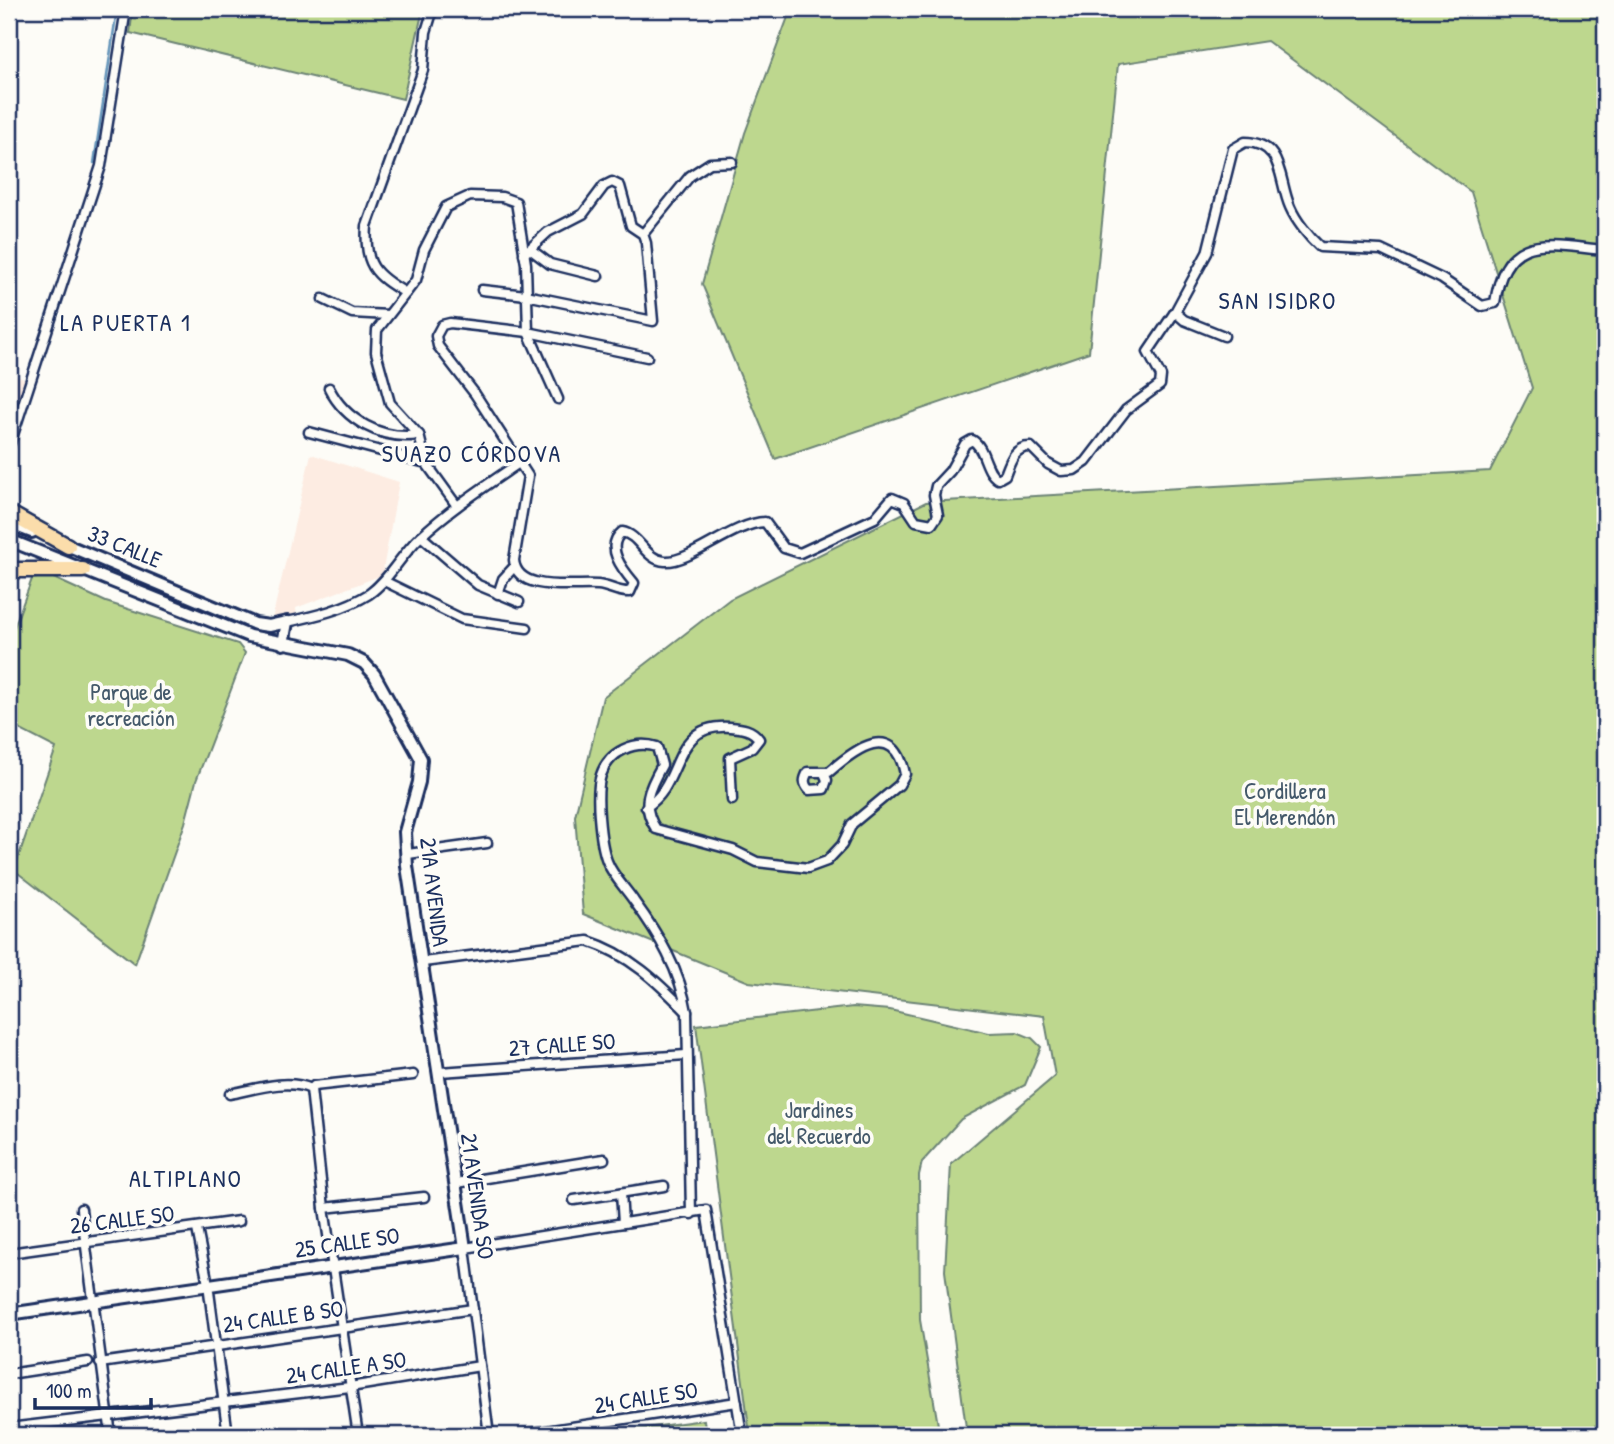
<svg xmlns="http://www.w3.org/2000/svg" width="1614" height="1444" font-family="'Patrick Hand',sans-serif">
  <rect width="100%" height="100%" fill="#fdfcf7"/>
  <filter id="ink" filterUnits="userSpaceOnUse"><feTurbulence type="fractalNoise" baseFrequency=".0143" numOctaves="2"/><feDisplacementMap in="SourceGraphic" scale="14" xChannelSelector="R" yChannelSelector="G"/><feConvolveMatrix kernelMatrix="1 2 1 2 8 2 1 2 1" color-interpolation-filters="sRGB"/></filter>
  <g filter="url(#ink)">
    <g fill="#fdece2">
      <polygon points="9,374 27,380 9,435"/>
      <polygon points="311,454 399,482 382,575 296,608 297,617 272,619"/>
    </g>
    <g fill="#bdd78e" stroke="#6c8376" stroke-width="2">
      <polygon points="133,9 423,9 403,99 130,33"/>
      <polygon points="791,9 1605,9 1605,1435 967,1435 945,1271 951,1164 1055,1076 1044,1016 749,982 583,914 575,816 603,697 730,599 926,502 1490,471 1532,388 1471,192 1267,41 1118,64 1089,352 775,459 702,284 745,133"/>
      <polygon points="49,576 106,602 238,644 245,653 196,781 185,823 135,964 14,870 56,748 9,724 9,641 32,579"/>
      <polygon points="853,1007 890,1010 989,1033 1017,1032 1032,1038 1041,1047 1025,1085 961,1119 922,1162 919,1175 920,1320 938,1425 871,1435 750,1435 696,1025"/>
      <polygon points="704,1420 706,1435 593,1435"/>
    </g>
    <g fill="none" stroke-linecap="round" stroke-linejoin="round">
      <polyline stroke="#6595ba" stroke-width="2.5" points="94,163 117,9"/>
      <defs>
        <g id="street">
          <polyline points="643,234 690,176 710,163 732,162"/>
          <polyline points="530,249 550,264 598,276"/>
          <polyline points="482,290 526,295 653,321 646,243 643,234 631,226 620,186 612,182 604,186 583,214 548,232 524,254"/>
          <path d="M406 293C374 275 364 264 367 226L423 70 426 32 433 9"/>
          <polyline points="323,299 352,313 388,315"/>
          <polyline points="1175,312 1184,320 1224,336"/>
          <path d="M647 357 528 332 450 323 442 325 436 336 438 346 475 394 528 476 514 560C516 594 576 583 598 585 609 586 619 593 630 592L634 583C623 570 604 547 622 532 640 535 645 560 665 561 690 563 733 523 765 522L784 548 800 553 875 518 892 498 904 503 916 521 932 524 938 515 934 495 936 486 950 471 965 444 972 440C986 448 984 471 998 479L1005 475C1010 462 1014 446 1031 447L1048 464 1061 471 1074 470 1086 462 1126 410 1160 385 1161 376 1148 352 1175 312 1207 253 1233 149 1245 142C1284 143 1278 179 1290 207 1296 221 1309 237 1320 247L1381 250 1442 279 1482 306 1495 303C1505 230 1548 245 1605 250"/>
          <path d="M329 388C345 420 382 441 419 435"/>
          <polyline points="309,432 426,463"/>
          <polyline points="9,447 101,166 126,9"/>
          <polyline points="457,506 426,463 419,435 390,403 376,352 377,330 416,280 424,250 446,207 470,196 502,197 516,202 526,264 528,332 558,399"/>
          <polyline points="421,536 478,585 519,602"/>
          <polyline points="384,581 462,619 527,628"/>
          <polyline points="498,594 503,579 515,566"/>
          <path d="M287 622C315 616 345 609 369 594 389 580 401 555 419 538 450 509 484 487 519 463"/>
          <path d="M646 807C685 784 669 723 730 727 742 728 752 729 759 739L752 748 730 758 732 800"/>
          <polyline points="408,854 487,843"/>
          <path d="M423 962 588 941C629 954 658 982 687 1012"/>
          <polyline points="440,1072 686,1055"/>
          <path d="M230 1094C255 1089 287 1078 311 1089"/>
          <polyline points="456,1183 604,1159"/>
          <polyline points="621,1193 623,1223"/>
          <polyline points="574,1200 664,1186"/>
          <polyline points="324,1208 424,1197"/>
          <polyline points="81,1209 111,1435"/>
          <path d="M691 1214 687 1012C680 970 659 935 634 901 626 889 612 875 607 861 600 843 595 793 601 775 609 751 635 740 657 747L662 765C649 788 640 805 656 829L733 850 757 862 808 868 827 861 842 845 852 824 899 785 905 774C894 719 854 750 829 772H808C804 779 803 783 809 790L824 789 827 780 824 773"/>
          <polyline points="197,1229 208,1284 228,1435"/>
          <polyline points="9,1253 239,1221"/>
          <polyline points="100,1363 473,1309"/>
          <polyline points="9,1374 88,1362"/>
          <polyline points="9,1428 350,1387 480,1366"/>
          <polyline points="358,1435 324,1208 311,1089 314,1086 413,1075"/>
          <polyline points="489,1435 465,1248 706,1210 742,1435"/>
          <polyline points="519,1435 737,1402"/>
        </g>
        <g id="secondary">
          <polyline points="9,523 32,532"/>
          <polyline points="9,540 249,636 348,655 364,663 374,674 421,759 419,782 405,832 407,866 465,1248 9,1314"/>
          <polyline points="64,544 255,624 269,626 287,622 283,644"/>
        </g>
        <g id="highway">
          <polyline points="9,513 68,546"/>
          <polyline points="9,570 83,570"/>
        </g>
      </defs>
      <use href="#street" stroke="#1b2f5e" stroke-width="13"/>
      <use href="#secondary" stroke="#1b2f5e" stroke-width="16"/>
      <use href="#highway" stroke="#1b2f5e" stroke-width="19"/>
      <use href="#street" stroke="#fdfcf7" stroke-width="8"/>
      <use href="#secondary" stroke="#fdfcf7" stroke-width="10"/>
      <use href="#highway" stroke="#fbddab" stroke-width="14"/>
    </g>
  </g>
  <g text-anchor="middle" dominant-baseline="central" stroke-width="7" stroke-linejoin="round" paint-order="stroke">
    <g font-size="23" fill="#1b2f5e" stroke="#fdfcf7">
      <text transform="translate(125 546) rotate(22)">33 CALLE</text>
      <text transform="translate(435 892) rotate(83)">21A AVENIDA</text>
      <text transform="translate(562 1044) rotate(-4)">27 CALLE SO</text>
      <text transform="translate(478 1196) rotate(82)">21 AVENIDA SO</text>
      <text transform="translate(122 1219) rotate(-7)">26 CALLE SO</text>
      <text transform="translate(347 1242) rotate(-8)">25 CALLE SO</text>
      <text transform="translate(283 1316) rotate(-8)">24 CALLE B SO</text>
      <text transform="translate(346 1367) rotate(-8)">24 CALLE A SO</text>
      <text transform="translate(646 1397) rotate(-9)">24 CALLE SO</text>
    </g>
    <g font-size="23" fill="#44596a" stroke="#fdfcf7">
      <text x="131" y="691">Parque de<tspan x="131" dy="26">recreación</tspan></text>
      <text x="1285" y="790">Cordillera<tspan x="1285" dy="26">El Merendón</tspan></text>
      <text x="819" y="1109">Jardines<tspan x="819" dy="26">del Recuerdo</tspan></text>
    </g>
    <g font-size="24" letter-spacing="2" fill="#1b2f5e" stroke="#fdfcf7">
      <text x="1278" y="300">SAN ISIDRO</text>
      <text x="126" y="322">LA PUERTA 1</text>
      <text x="472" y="453">SUAZO CÓRDOVA</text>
      <text x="186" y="1178">ALTIPLANO</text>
    </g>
  </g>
  <rect width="1614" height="1444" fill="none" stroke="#fdfcf7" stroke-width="35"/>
  <rect x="18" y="18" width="1579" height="1409" fill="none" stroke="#1b2f5e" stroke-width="2.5" filter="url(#ink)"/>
  <path d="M35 1398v10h116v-10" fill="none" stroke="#1b2f5e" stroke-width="3.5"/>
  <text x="46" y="1398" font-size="21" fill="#1b2f5e" stroke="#fdfcf7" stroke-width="5" paint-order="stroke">100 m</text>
</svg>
